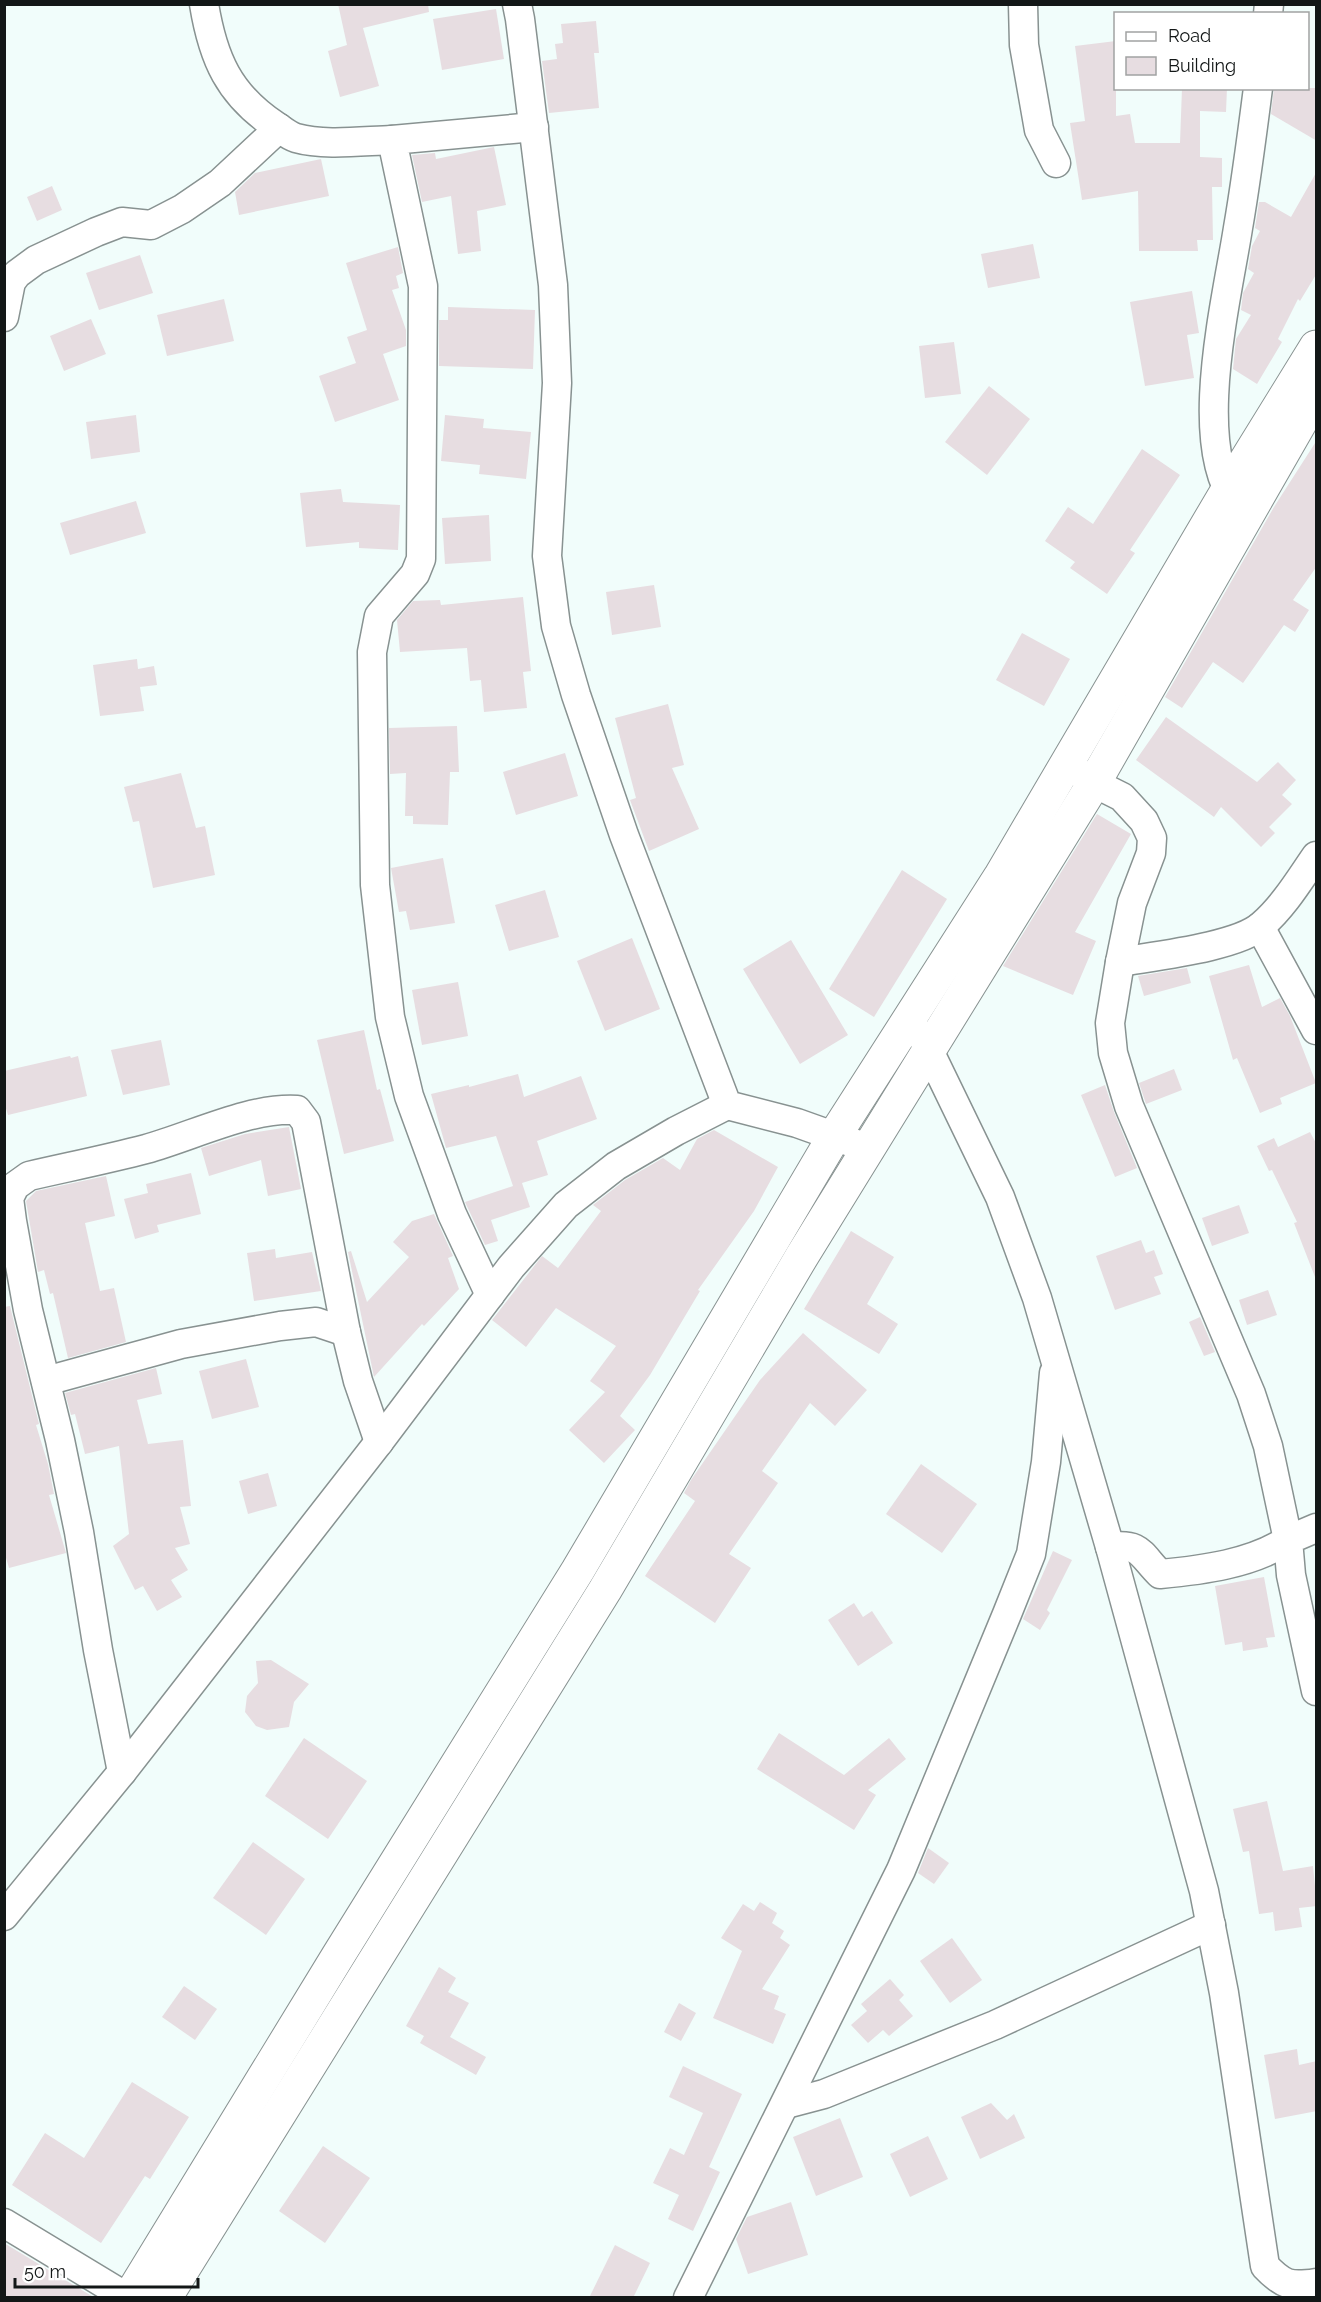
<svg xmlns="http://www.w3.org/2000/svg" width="1321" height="2302" font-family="Raleway,sans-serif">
  <rect width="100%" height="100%" fill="#f1fdfb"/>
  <g fill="#e7dde1">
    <polygon points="338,4 428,4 429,12 363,28 379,86 340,97 328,51 347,45"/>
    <polygon points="496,9 504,59 442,70 433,19"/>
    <polygon points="596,21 599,53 594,53 599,108 549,113 542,61 557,59 555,44 563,43 561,24"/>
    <polygon points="1116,41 1116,116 1130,114 1135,143 1180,143 1182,88 1227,88 1226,112 1200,111 1200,157 1222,158 1222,187 1212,187 1213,240 1197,240 1198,251 1139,251 1138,191 1082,200 1070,123 1085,121 1075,46"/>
    <polygon points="1274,88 1317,88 1317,141 1271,114"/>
    <polygon points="494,147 506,205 477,211 481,251 458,254 451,196 422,202 412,155 435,153 436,159"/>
    <polygon points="321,159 329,196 239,215 235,192 255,173"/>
    <polygon points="1317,171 1317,273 1300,301 1298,299 1278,339 1282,342 1257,384 1233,369 1236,339 1251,315 1241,310 1243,293 1254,273 1248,269 1252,246 1260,231 1255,228 1259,202 1265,202 1291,217"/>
    <polygon points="52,186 62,210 37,221 27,197"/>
    <polygon points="1033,244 1040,278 988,288 981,254"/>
    <polygon points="398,247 403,273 396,276 399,288 392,290 406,330 406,346 383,354 399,400 335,422 319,376 356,363 347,337 367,330 346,263"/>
    <polygon points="140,255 153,293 99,310 86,273"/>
    <polygon points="1192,291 1199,333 1187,335 1194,378 1145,386 1130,302"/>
    <polygon points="224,299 234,341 167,356 157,315"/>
    <polygon points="448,307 535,310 533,369 439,366 439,320 448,320"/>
    <polygon points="91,319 106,354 64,371 50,336"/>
    <polygon points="954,342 961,394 925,398 919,346"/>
    <polygon points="989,386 1030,419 987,475 945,442"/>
    <polygon points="136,415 140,452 91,459 86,422"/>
    <polygon points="445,415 484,419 483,428 531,432 526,479 479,474 480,465 441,461"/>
    <polygon points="1317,440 1317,566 1293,600 1309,610 1295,632 1284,625 1243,683 1213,662 1182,708 1165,697 1274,507"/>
    <polygon points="1142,449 1180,475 1130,550 1135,553 1107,594 1070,568 1075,562 1045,541 1068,507 1093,524"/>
    <polygon points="341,489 343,502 400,505 398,550 359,548 359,542 306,547 300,493"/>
    <polygon points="136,501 146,533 70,555 60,523"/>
    <polygon points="489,515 491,561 445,564 442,518"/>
    <polygon points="654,585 661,627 612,635 606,592"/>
    <polygon points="523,597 531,671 523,672 527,708 484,712 481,680 470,681 467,648 400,652 397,620 413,601 440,600 441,605"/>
    <polygon points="1022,633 1070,659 1044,706 996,680"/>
    <polygon points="137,659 138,669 154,666 157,685 140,687 144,711 100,716 93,665"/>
    <polygon points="668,704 684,765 672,768 699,829 649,851 630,800 636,798 615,718"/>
    <polygon points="1166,717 1257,782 1278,762 1296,780 1282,795 1292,804 1269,827 1275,833 1261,847 1221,807 1214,817 1136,760"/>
    <polygon points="457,726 459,772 450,772 448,825 413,824 413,816 405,816 406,773 390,774 389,728"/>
    <polygon points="565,753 578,796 516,815 503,772"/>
    <polygon points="181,773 196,828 205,826 215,875 153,888 139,821 133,822 124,787"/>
    <polygon points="1097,814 1131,834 1075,932 1096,941 1073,995 1003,966"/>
    <polygon points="443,858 455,923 410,930 406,911 399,912 391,868"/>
    <polygon points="902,870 947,899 874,1017 829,989"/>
    <polygon points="545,890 559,937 509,951 495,905"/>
    <polygon points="632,938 660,1009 605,1031 577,961"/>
    <polygon points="791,940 848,1035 800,1064 743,969"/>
    <polygon points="1249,965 1262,1007 1280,998 1290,1016 1316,1083 1280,1098 1282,1104 1260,1113 1237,1058 1233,1060 1209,976"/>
    <polygon points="1187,968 1191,983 1144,996 1138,976"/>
    <polygon points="458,982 468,1036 422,1045 412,990"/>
    <polygon points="364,1030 377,1090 380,1089 394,1141 344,1154 317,1040"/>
    <polygon points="161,1040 170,1085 123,1095 111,1050"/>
    <polygon points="70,1056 71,1058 78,1056 87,1096 8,1115 4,1102 4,1071"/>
    <polygon points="1174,1069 1182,1090 1146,1104 1139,1083"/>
    <polygon points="518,1074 524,1097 581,1076 597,1119 537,1141 548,1175 522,1183 530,1207 491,1220 498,1241 485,1245 465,1202 513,1186 496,1136 446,1148 431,1094 469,1085 469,1087"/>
    <polygon points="1105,1085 1114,1112 1137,1168 1115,1177 1081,1095"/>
    <polygon points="289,1127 301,1189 268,1196 261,1160 209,1176 201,1148 245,1134"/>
    <polygon points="714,1130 778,1167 754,1211 698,1290 700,1291 650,1375 620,1416 635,1430 604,1463 569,1430 605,1392 590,1381 616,1346 556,1308 526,1347 492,1320 542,1256 558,1268 601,1211 593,1205 625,1180 663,1158 680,1170 697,1139"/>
    <polygon points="1310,1132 1317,1145 1317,1276 1315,1277 1294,1223 1297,1222 1272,1170 1269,1171 1257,1146 1274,1138 1278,1147"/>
    <polygon points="191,1173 201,1214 157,1225 159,1232 135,1239 124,1199 148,1193 146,1184"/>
    <polygon points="106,1176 115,1216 85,1223 100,1291 114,1288 126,1342 68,1358 53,1293 50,1294 44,1270 38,1272 26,1201 36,1191"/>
    <polygon points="1239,1205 1249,1233 1212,1246 1202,1218"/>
    <polygon points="434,1214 453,1256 448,1258 459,1289 424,1326 422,1324 374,1377 348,1252 351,1251 367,1302 409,1257 393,1242 412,1221"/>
    <polygon points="851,1231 894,1257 867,1304 898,1324 879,1354 804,1309"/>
    <polygon points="1141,1240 1146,1253 1154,1250 1163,1274 1154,1277 1161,1294 1115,1310 1096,1256"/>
    <polygon points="275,1249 276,1258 312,1252 321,1291 254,1301 247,1253"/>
    <polygon points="1268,1290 1277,1315 1247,1325 1239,1300"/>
    <polygon points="10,1306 39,1424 36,1425 48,1464 54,1494 49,1495 66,1553 9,1568 4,1551 4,1307"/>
    <polygon points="1200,1317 1215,1352 1204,1356 1189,1322"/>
    <polygon points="803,1333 867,1390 835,1426 810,1403 762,1471 778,1483 729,1554 751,1568 715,1623 645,1576 695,1501 684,1493 691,1480 760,1380"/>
    <polygon points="246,1359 259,1407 212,1419 199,1371"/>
    <polygon points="156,1368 162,1394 137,1400 148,1444 183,1440 191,1506 180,1507 190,1544 175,1548 188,1570 171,1580 182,1597 157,1611 143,1586 135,1590 113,1546 129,1534 119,1446 85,1454 75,1414 71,1415 65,1393"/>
    <polygon points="921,1464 977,1504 942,1553 886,1514"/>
    <polygon points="268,1473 277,1506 248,1514 239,1481"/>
    <polygon points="1053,1551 1072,1560 1047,1610 1050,1613 1040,1630 1023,1619"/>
    <polygon points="1264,1577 1275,1637 1266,1638 1268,1647 1243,1651 1242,1642 1225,1645 1215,1586"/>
    <polygon points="854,1603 863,1617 872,1611 893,1643 858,1666 828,1620"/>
    <polygon points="271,1660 309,1684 294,1702 289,1727 267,1730 256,1726 245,1712 247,1696 258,1683 256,1661"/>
    <polygon points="779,1733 844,1775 889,1738 906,1759 868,1790 876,1795 854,1830 757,1769"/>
    <polygon points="304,1738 367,1781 328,1839 265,1796"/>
    <polygon points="1267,1801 1283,1871 1313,1866 1317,1906 1299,1908 1302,1927 1275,1931 1273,1912 1259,1914 1249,1851 1243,1852 1233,1809"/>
    <polygon points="253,1842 305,1879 266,1935 213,1898"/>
    <polygon points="928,1848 949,1863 934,1884 918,1873"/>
    <polygon points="760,1902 777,1913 772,1923 784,1931 780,1938 790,1945 762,1989 779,1996 774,2009 786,2014 773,2044 713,2018 742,1951 721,1938 743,1904 754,1911"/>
    <polygon points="952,1938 982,1980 950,2003 920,1961"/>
    <polygon points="439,1967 456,1978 448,1992 469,2003 450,2037 486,2057 476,2075 420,2043 424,2036 406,2026"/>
    <polygon points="890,1979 904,1995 899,2000 913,2016 889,2036 883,2030 868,2043 851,2025 867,2011 861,2004"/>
    <polygon points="184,1986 217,2009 195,2040 162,2017"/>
    <polygon points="679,2003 696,2013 681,2041 664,2032"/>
    <polygon points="1297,2049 1299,2065 1317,2061 1317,2111 1275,2119 1264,2055"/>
    <polygon points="683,2066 742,2094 709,2167 720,2172 693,2231 668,2219 679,2195 653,2183 670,2148 684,2155 703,2113 669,2097"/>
    <polygon points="132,2082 189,2117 150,2179 145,2176 101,2243 12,2185 45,2133 84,2158"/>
    <polygon points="991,2103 1007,2120 1014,2114 1025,2138 980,2159 961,2117"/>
    <polygon points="840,2118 863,2177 816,2196 793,2137"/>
    <polygon points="928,2136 948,2179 910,2197 890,2154"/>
    <polygon points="323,2146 370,2178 325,2243 279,2211"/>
    <polygon points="791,2202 808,2255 748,2274 736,2239 747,2217"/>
    <polygon points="4,2243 95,2298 4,2298"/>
    <polygon points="615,2245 650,2263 633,2298 589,2298"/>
  </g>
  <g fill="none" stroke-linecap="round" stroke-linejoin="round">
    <defs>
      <g id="street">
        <path d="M204 4C213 59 229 95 276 126 282 130 289 136 296 138 324 146 362 141 392 140"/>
        <polyline points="517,4 520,19 553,285 557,383 547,556 556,626 576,695 624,835 727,1105 797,1123 870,1149"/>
        <polyline points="1023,4 1024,45 1039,130 1056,163"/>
        <polyline points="1268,14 1269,4"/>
        <polyline points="4,317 11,282 17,274 36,260 96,232 122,222 151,225 182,209 220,183 279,128"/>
        <path d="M1237 504C1190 446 1227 299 1238 228 1246 182 1252 135 1258 88"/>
        <path d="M1076 770 1094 783 1122 797 1144 821 1152 838 1151 853 1132 903 1120 962 1110 1023 1113 1053 1129 1106 1251 1394 1268 1446 1288 1540C1251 1564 1203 1570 1160 1574 1140 1554 1141 1543 1110 1547"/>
        <polyline points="1260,927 1316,1030"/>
        <path d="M1120 962C1154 956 1238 947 1262 925 1284 906 1300 879 1316 856"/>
        <path d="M921 1034 1000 1197 1037 1298 1110 1547 1204 1891 1224 1993 1265 2266C1283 2285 1290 2287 1316 2283"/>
        <polyline points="490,1295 452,1214 409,1096 390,1017 375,885 372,652 379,616 415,574 421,559 423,286 392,140 534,127"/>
        <polyline points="46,1381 181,1344 280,1326 316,1322 346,1332"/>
        <polyline points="1316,1528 1288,1540 1291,1575 1316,1691"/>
        <path d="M122 1772 98 1650 79 1532 60 1440 28 1310 12 1221 9 1198 15 1186 29 1176C68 1167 108 1159 146 1149 193 1136 250 1107 297 1110L306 1122 346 1332 358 1381 379 1442"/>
        <polyline points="4,1916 122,1772 379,1442 511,1267 566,1205 616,1166 676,1131 727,1105"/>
        <polyline points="786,2104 824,2094 995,2025 1211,1925"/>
        <polyline points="4,2223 128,2298"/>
        <polyline points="688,2298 901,1870 1007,1614 1031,1554 1046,1462 1054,1373"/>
      </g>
      <g id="secondary">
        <polyline points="129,2298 338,1956 578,1570 835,1135 1000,877 1227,491 1316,347"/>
        <polyline points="165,2298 605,1590 802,1256 1094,783 1316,395"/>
      </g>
    </defs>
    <use href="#street" stroke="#889291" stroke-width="31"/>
    <use href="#secondary" stroke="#889291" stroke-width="35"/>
    <use href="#street" stroke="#fff" stroke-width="28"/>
    <use href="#secondary" stroke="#fff" stroke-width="33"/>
  </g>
  <rect width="1321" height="2302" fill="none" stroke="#131717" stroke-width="12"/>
  <rect x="1114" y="12" width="195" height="78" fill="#ffffff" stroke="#a1a2a2" stroke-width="1.5"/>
  <rect x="1126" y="32" width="30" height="9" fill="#ffffff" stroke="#a1a2a2" stroke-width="1.5"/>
  <text x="1168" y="42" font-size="18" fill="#131717">Road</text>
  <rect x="1126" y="57" width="30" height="18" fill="#e7dde1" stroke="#a1a2a2" stroke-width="1.5"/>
  <text x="1168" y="72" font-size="18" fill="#131717">Building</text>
  <path d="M15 2278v9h183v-9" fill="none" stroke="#131717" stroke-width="3"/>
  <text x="24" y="2278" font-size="18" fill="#131717" stroke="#ffffff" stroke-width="4.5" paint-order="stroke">50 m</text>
</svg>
